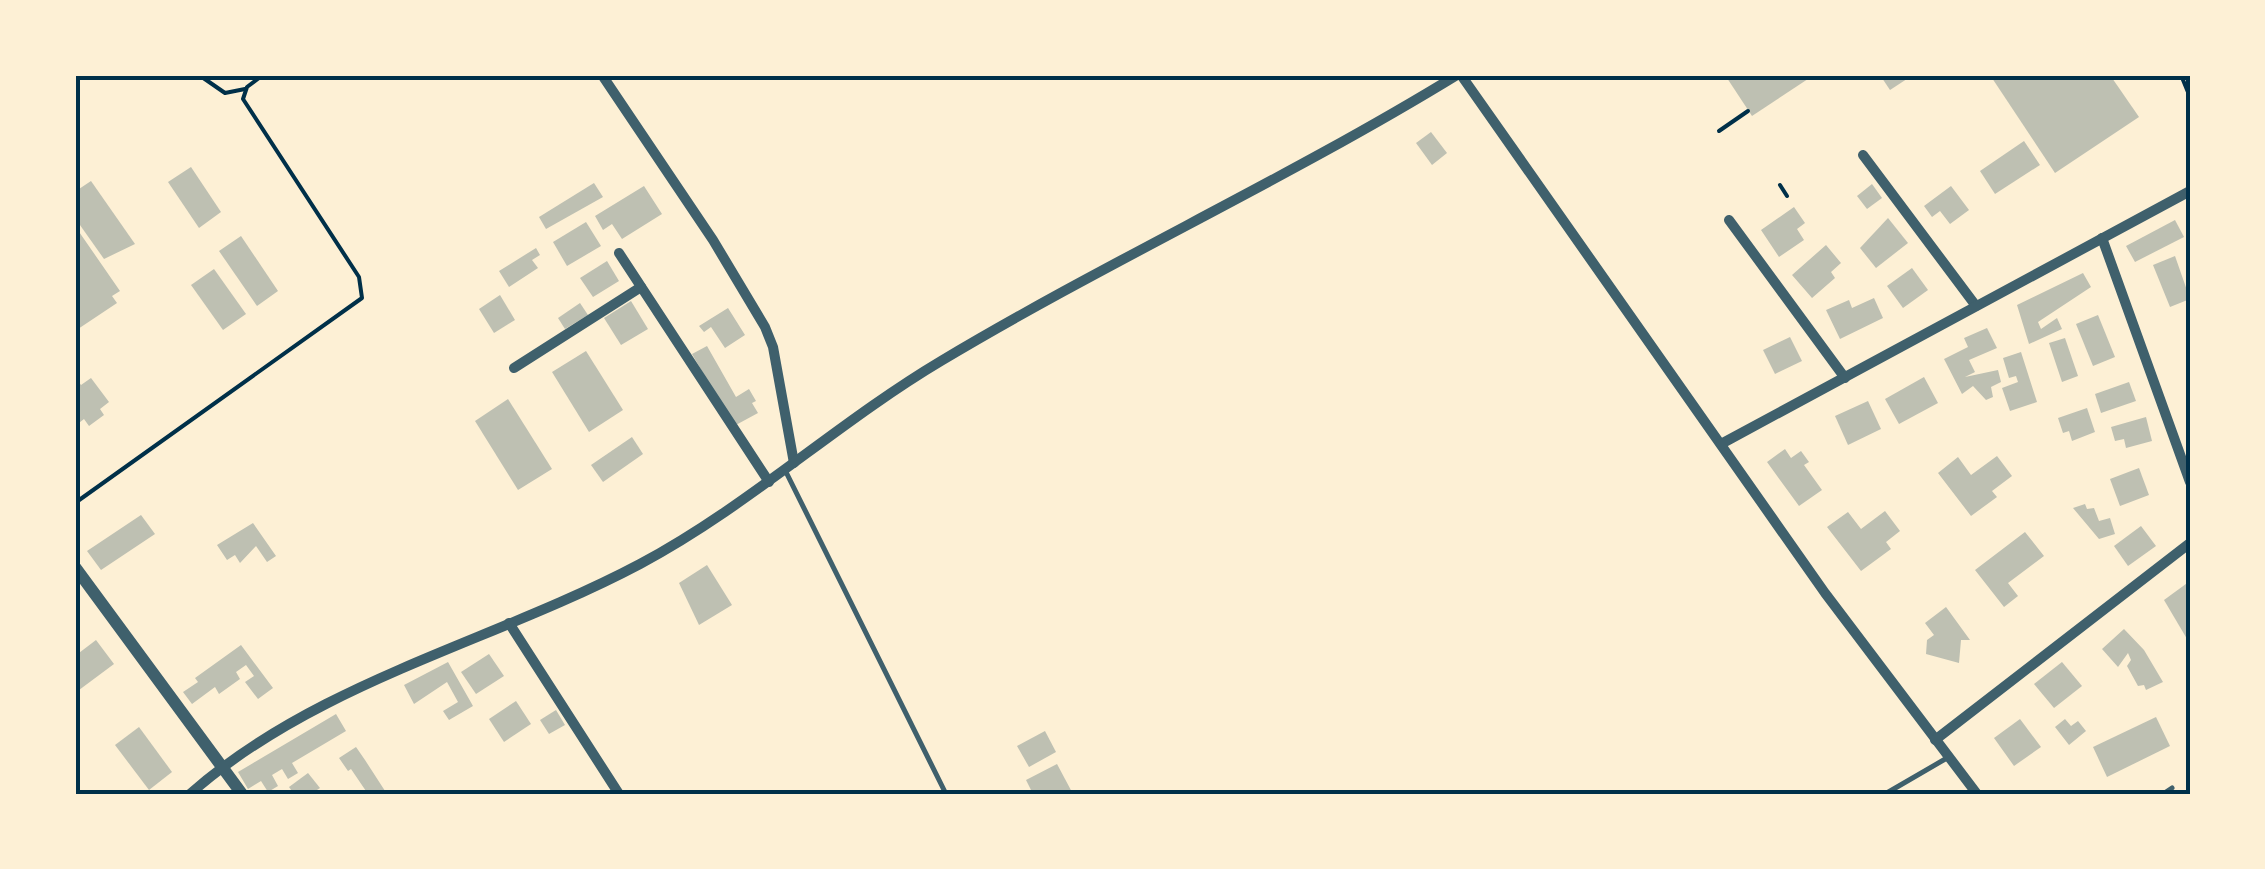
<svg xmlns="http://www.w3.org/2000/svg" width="2265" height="869" font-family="Barlow,sans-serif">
  <rect width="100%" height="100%" fill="#fdf0d5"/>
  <g fill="#bec0b2">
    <polygon points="1725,75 1814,75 1752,116"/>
    <polygon points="1880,75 1913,75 1890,90"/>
    <polygon points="1990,75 2110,75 2139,117 2055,173"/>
    <polygon points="1431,132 1447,153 1432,165 1416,143"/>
    <polygon points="2024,141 2040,165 1995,194 1980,171"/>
    <polygon points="191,167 221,212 199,228 168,182"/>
    <polygon points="91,181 135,244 104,259 75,218 76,191"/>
    <polygon points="594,183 603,197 546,229 539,217"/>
    <polygon points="1872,184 1882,198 1867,209 1857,196"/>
    <polygon points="644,186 662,214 622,239 612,224 603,230 595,216"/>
    <polygon points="1951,186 1969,210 1950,224 1940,211 1932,217 1924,206"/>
    <polygon points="1794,207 1805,223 1797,229 1804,240 1779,257 1761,230"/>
    <polygon points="1888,218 1908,243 1876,268 1860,248"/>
    <polygon points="2175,220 2184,237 2135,262 2126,246"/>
    <polygon points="586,222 601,246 567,266 553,242"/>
    <polygon points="75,226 120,291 112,296 117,303 78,329"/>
    <polygon points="241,236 278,291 257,306 219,251"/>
    <polygon points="1826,245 1841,263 1831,272 1835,278 1812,298 1792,275"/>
    <polygon points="536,248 540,255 532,260 538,268 509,287 499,271"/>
    <polygon points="2175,256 2190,299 2170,307 2153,265"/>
    <polygon points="607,261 619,281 593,297 580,278"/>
    <polygon points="1912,268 1928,290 1903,308 1887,286"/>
    <polygon points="214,269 246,314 223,330 191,285"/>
    <polygon points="2083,273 2091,287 2038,322 2041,329 2057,318 2062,329 2029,344 2017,305"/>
    <polygon points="500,295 515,320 494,333 479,309"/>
    <polygon points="1874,298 1883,318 1840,339 1826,310 1849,300 1852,308"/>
    <polygon points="631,301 648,329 621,345 604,318"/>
    <polygon points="580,303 588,315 565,329 558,318"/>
    <polygon points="728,308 745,335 725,348 711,327 704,332 699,326"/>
    <polygon points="2098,315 2115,357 2093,366 2076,324"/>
    <polygon points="1987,328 1997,348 1969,360 1975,372 1965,377 1998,370 2001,382 1991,387 1993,397 1986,400 1973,386 1962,394 1944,359 1968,347 1964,338"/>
    <polygon points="1790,337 1802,361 1775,374 1763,350"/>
    <polygon points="2065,338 2078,376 2062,382 2049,343"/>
    <polygon points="707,346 736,397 749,389 756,401 752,403 758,413 734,426 692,354"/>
    <polygon points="586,351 623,410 589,432 552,372"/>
    <polygon points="2021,352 2037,402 2010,411 2002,388 2018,382 2016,376 2009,378 2003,358"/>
    <polygon points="75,377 81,385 91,378 109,402 100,409 104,415 89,426 84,419 75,426"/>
    <polygon points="1924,377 1938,403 1899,424 1885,399"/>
    <polygon points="2129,382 2136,401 2101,413 2095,394"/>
    <polygon points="508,399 552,469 518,490 475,421"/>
    <polygon points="1868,401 1881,429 1848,445 1835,416"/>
    <polygon points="2087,408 2095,432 2072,441 2069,431 2063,433 2058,418"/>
    <polygon points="2146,417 2152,441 2126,448 2124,439 2115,441 2111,427"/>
    <polygon points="632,437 643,454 603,482 591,465"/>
    <polygon points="1785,449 1791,458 1801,451 1809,462 1804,465 1822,490 1799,506 1767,462"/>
    <polygon points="1997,456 2012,476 1992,491 1997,497 1971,516 1938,473 1958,457 1971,475"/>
    <polygon points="2139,468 2149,495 2120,506 2110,479"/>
    <polygon points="2085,504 2087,509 2094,508 2099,521 2110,518 2115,534 2099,539 2073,508"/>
    <polygon points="1885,511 1900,531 1886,542 1891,549 1861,571 1827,527 1848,512 1861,529"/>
    <polygon points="141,515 155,534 101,570 87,551"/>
    <polygon points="253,523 276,556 267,562 256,546 240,563 235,555 227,560 217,545"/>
    <polygon points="2141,526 2156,546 2128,566 2114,546"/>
    <polygon points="2025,532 2044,556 2008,583 2018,596 2004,607 1975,570"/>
    <polygon points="707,565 732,605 699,625 679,583"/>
    <polygon points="2190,581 2190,644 2164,600"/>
    <polygon points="1946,607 1970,640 1961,640 1959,663 1926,654 1927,640 1934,635 1925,623"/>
    <polygon points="2124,629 2144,650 2163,682 2146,690 2144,685 2138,686 2127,666 2131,660 2128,653 2118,667 2102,649"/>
    <polygon points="96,640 114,664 75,693 75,656"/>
    <polygon points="241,645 273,688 258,699 245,682 254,676 246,665 236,672 240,679 219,694 215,687 192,704 183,692 198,682 195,678"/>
    <polygon points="489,654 504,676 476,694 461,672"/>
    <polygon points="448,662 473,706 449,720 443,711 458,702 447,682 414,704 404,685"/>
    <polygon points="2062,662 2082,686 2054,708 2034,684"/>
    <polygon points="516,701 531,724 504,742 489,719"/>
    <polygon points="556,710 565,725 549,734 540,720"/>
    <polygon points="336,714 346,731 292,763 298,773 288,779 282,769 272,775 278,786 268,792 261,781 248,789 238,772"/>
    <polygon points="2156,717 2170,746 2107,777 2093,747"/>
    <polygon points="2020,719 2041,747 2014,766 1994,738"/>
    <polygon points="2065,719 2071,726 2078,721 2086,731 2069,745 2055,727"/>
    <polygon points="139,727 172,772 149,790 115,745"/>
    <polygon points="1045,731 1056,752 1029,767 1017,746"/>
    <polygon points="356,747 365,760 387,794 368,794 351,769 348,771 339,758"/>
    <polygon points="1057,764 1073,794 1033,794 1026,780"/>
    <polygon points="308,773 320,788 311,794 294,794 289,787"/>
  </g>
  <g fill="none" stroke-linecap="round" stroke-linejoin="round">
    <g stroke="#003049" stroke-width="4">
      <polyline points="199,75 225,93 245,89"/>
      <polyline points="2181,75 2190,97"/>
      <polyline points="1719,131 1748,111"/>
      <polyline points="1780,185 1787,196"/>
      <polyline points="75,503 362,298 359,277 243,99 247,87 263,75"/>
    </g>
    <g stroke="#3f606c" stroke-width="5">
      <polyline points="785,470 946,794"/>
      <polyline points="1885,794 1947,758"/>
      <polyline points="2163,794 2172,788"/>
    </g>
    <g stroke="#3f606c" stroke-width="10">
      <polyline points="602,75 713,240 765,327 773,347 794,463"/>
      <polyline points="1461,75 1825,593 1977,794"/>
      <polyline points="1863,155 1976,306"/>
      <polyline points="1729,220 1845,378"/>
      <polyline points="2102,238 2190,482"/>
      <polyline points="619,253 769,482"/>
      <polyline points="514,368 641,287"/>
      <polyline points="1721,444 2190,191"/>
      <polyline points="509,623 619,794"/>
      <polyline points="1935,740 2190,543"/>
      <path d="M190 794C316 682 493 642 640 564 747 507 837 423 941 361 1110 260 1289 178 1457 75"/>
    </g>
    <polyline stroke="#3f606c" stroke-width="12" points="75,567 242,794"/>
  </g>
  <rect width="2265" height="869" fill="none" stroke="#fdf0d5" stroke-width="155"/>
  <rect x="78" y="78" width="2110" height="714" fill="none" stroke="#003049" stroke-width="4"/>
</svg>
